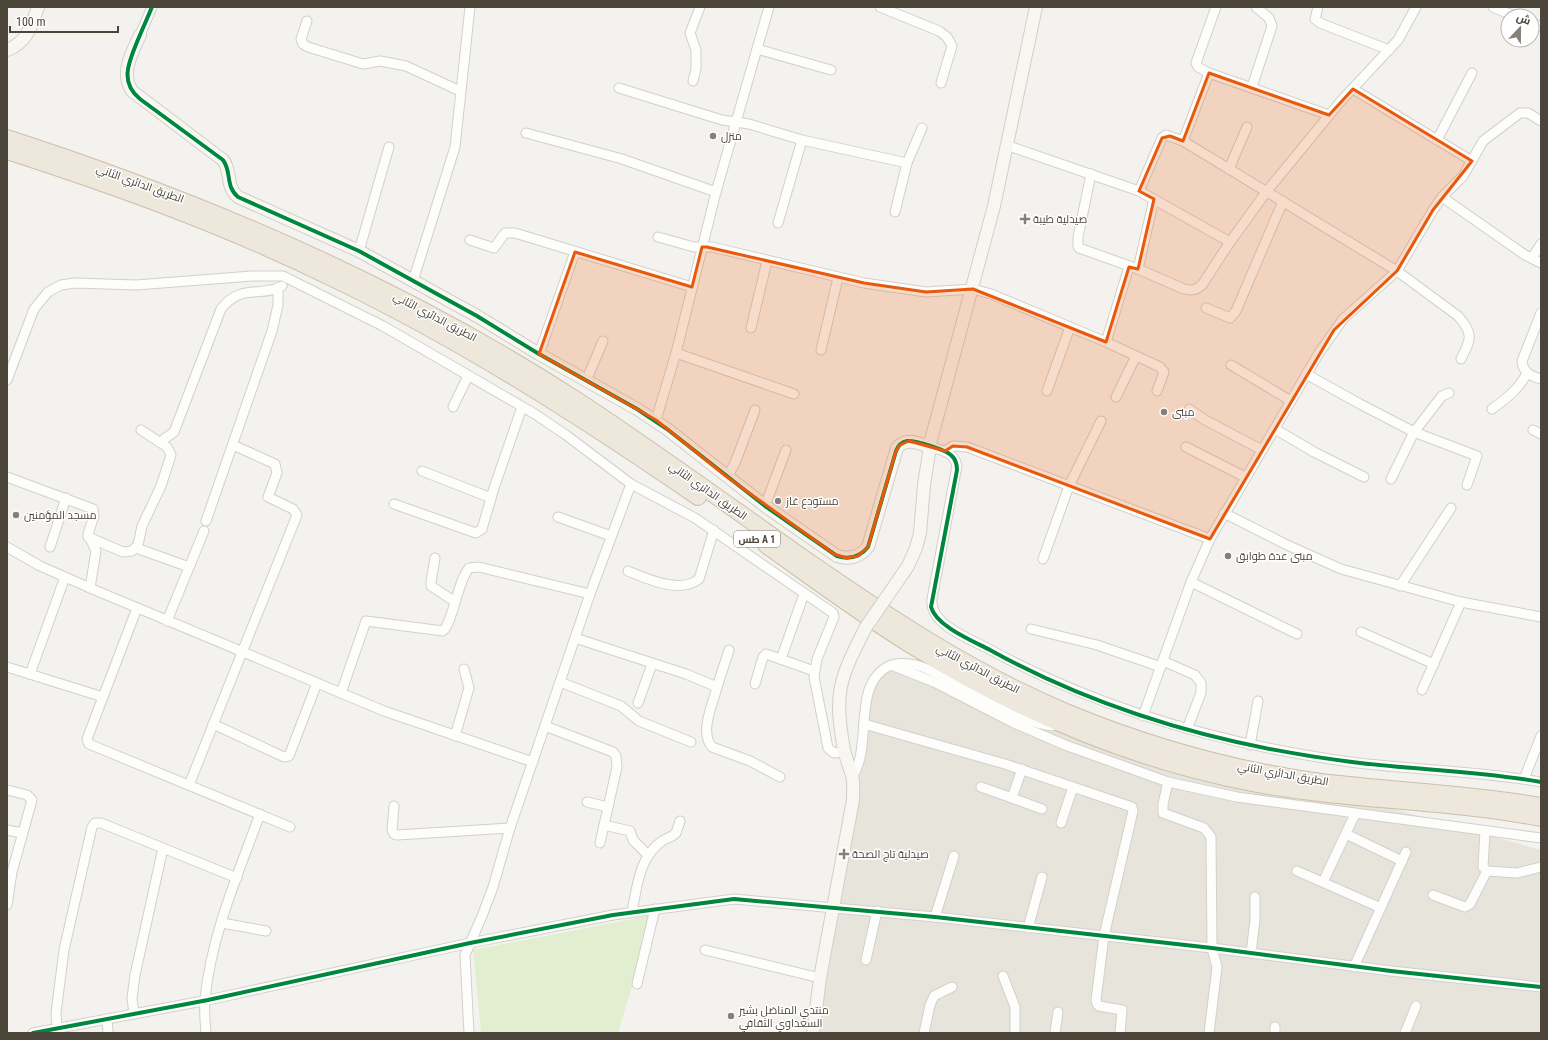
<svg xmlns="http://www.w3.org/2000/svg" width="1548" height="1040" font-family="'Roboto Condensed',Cairo,sans-serif">
  <rect width="100%" height="100%" fill="#f4f2ee"/>
  <polygon fill="#e7e4dc" points="884,667 1541,850 1541,1033 813,1033 862,725 874,683"/>
  <polygon fill="#e1eecf" points="648,916 651,921 618,1033 481,1033 473,950"/>
  <g fill="none" stroke-linecap="round" stroke-linejoin="round">
    <defs>
      <g id="street">
        <polyline points="880,7 939,31 947,37 952,46 941,83"/>
        <polyline points="1318,7 1315,19 1320,23 1389,50"/>
        <polyline points="1493,7 1514,16"/>
        <polyline points="307,21 301,39 303,44 308,47 363,64 380,61 406,66 460,91"/>
        <polyline points="1532,23 1541,27"/>
        <polyline points="140,35 152,7"/>
        <polyline points="757,49 831,70"/>
        <polyline points="1209,73 1198,67 1196,63 1216,7"/>
        <polyline points="693,81 696,69 696,50 690,33 700,7"/>
        <polyline points="1252,87 1272,26 1269,18 1256,7"/>
        <polyline points="619,88 722,120 749,124 802,140 907,163"/>
        <polyline points="1353,89 1472,161"/>
        <polyline points="526,133 622,159 716,192"/>
        <polyline points="1437,140 1472,73"/>
        <polyline points="1183,141 1209,73 1329,115"/>
        <polyline points="1006,145 1139,191 1230,242"/>
        <polyline points="1229,169 1247,127"/>
        <path d="M1091 174 1078 237V246L1079 248 1138 269 1184 289C1192 291 1196 290 1202 285L1230 242 1267 191 1340 102 1398 40 1416 7"/>
        <path d="M1139 191 1162 138 1166 135 1183 141 1397 271 1458 316C1474 334 1471 339 1461 359"/>
        <polyline points="1442,197 1525,255 1541,263"/>
        <polyline points="895,212 907,163 922,128"/>
        <polyline points="778,223 802,140"/>
        <polyline points="658,237 694,247 712,247 864,283 926,292 973,289 991,294 1106,342 1160,367 1164,372 1157,391"/>
        <polyline points="470,240 494,248 505,233 515,233 692,287"/>
        <polyline points="359,251 389,147"/>
        <polyline points="1532,258 1541,244"/>
        <polyline points="1138,269 1154,199"/>
        <polyline points="413,281 455,147 470,7"/>
        <polyline points="1206,308 1230,318 1236,311 1283,201"/>
        <path d="M1541 313 1522 361C1523 372 1530 376 1541 379"/>
        <polyline points="751,328 767,261"/>
        <polyline points="1106,342 1129,267"/>
        <polyline points="821,350 838,278"/>
        <polyline points="676,353 794,394"/>
        <polyline points="539,354 575,252"/>
        <polyline points="1231,365 1291,401"/>
        <polyline points="1306,374 1360,404 1414,432 1477,456 1467,485"/>
        <polyline points="7,380 34,309 48,292 61,285 75,283 136,285 252,276 283,276 383,326 535,414 566,435 631,484 695,518 833,613 834,617 817,659 814,677 828,748 834,753 844,752"/>
        <polyline points="586,381 603,341"/>
        <polyline points="1047,391 1070,327"/>
        <polyline points="1116,397 1136,356"/>
        <polyline points="453,407 468,376"/>
        <polyline points="1189,409 1205,420 1262,450"/>
        <path d="M1492 409C1507 398 1519 389 1527 373"/>
        <polyline points="656,420 676,353 716,192 769,7"/>
        <polyline points="1275,429 1314,452 1364,477"/>
        <polyline points="1533,430 1541,434"/>
        <path d="M163 444 164 439 174 432 221 309C241 283 260 298 282 286"/>
        <path d="M930 447C942 450 954 452 957 466L932 599C929 624 968 638 987 648 1102 711 1229 746 1358 763 1419 770 1480 771 1541 782"/>
        <polyline points="1186,447 1245,477"/>
        <polyline points="945,451 953,446 967,447 1210,539"/>
        <polyline points="422,471 491,498"/>
        <polyline points="7,477 93,509 94,516 88,534 96,551 90,588"/>
        <polyline points="727,477 735,463 755,410"/>
        <polyline points="1391,479 1414,432 1442,396 1449,393"/>
        <polyline points="394,504 476,533 482,529 494,488 522,407"/>
        <polyline points="765,506 786,450"/>
        <polyline points="1224,513 1285,544 1341,569 1461,602 1541,617"/>
        <polyline points="558,517 611,536"/>
        <polyline points="206,521 272,331 278,305 278,288"/>
        <polyline points="88,537 123,552 132,551 138,545 142,526 161,486 171,455 167,447 141,430"/>
        <polyline points="7,547 40,566 97,591 384,711 533,762"/>
        <polyline points="50,547 66,498"/>
        <polyline points="136,548 189,567"/>
        <polyline points="435,558 431,582 431,586 454,601"/>
        <polyline points="1043,559 1069,486 1101,421"/>
        <path d="M628 571C647 579 680 594 699 579L714 530"/>
        <polyline points="1191,582 1297,634"/>
        <polyline points="1400,586 1451,508"/>
        <polyline points="167,621 204,531"/>
        <polyline points="1031,629 1097,645 1161,667"/>
        <polyline points="1361,632 1434,664"/>
        <polyline points="575,638 686,674 717,687 729,650"/>
        <polyline points="781,659 804,594"/>
        <polyline points="1163,661 1195,675 1201,683 1201,693 1187,729"/>
        <path d="M895 664C904 663 914 664 922 667 947 675 1040 737 1059 724"/>
        <polyline points="7,667 103,697 137,608"/>
        <polyline points="30,674 65,577"/>
        <polyline points="560,682 621,706 639,721 691,742"/>
        <polyline points="755,684 763,657 766,654 814,671"/>
        <path d="M717 687C713 704 699 732 712 747L750 761 780 777"/>
        <polyline points="1422,690 1461,602"/>
        <path d="M341 693 366 621 443 631C453 622 457 583 469 568L479 567 590 594"/>
        <polyline points="103,697 87,739 89,744 290,827"/>
        <polyline points="638,703 652,664"/>
        <polyline points="1143,716 1191,582 1210,539 1319,353 1343,319 1397,271 1433,210 1442,197 1463,176 1483,141 1520,113 1528,113 1541,121"/>
        <polyline points="213,724 284,757 289,756 317,683"/>
        <polyline points="864,724 1005,764 1132,807 1133,811 1104,936 1096,1000 1097,1004 1099,1006 1122,1010 1120,1033"/>
        <polyline points="545,726 613,752 616,756 617,767 600,843"/>
        <polyline points="455,736 469,688 464,669"/>
        <polyline points="1250,745 1258,701"/>
        <polyline points="1022,769 1012,798 1042,809"/>
        <path d="M852 777C874 745 850 683 891 665L934 682 1014 723 1065 745 1168 782 1237 797 1541 838"/>
        <polyline points="1524,779 1541,736"/>
        <polyline points="1168,782 1163,804 1163,813 1204,828 1211,837 1212,948 1217,967 1209,1033"/>
        <polyline points="189,785 297,515 293,509 268,497 277,473 275,464 233,445"/>
        <polyline points="981,787 1012,798"/>
        <polyline points="7,790 27,795 32,800 12,872 7,905"/>
        <polyline points="587,802 608,807"/>
        <polyline points="394,806 392,830 394,834 397,835 510,828"/>
        <polyline points="1061,823 1073,787"/>
        <polyline points="604,825 630,831 633,840 648,855"/>
        <polyline points="7,830 22,833"/>
        <polyline points="1485,831 1483,867 1487,871 1517,873 1541,867"/>
        <polyline points="1346,834 1402,861"/>
        <polyline points="1297,871 1381,908"/>
        <polyline points="1323,882 1355,814"/>
        <polyline points="1433,895 1465,907 1470,904 1487,871"/>
        <path d="M632 912C637 887 639 857 662 841 666 838 671 838 676 833L680 821"/>
        <polyline points="935,917 954,856"/>
        <polyline points="222,923 266,931"/>
        <polyline points="1028,928 1042,877"/>
        <polyline points="705,950 820,978"/>
        <polyline points="1251,953 1255,920 1255,897"/>
        <polyline points="866,960 877,911"/>
        <polyline points="1354,967 1406,852"/>
        <polyline points="1003,976 1015,1007 1015,1033"/>
        <polyline points="637,984 655,909"/>
        <polyline points="134,1014 132,998 135,975 163,848"/>
        <polyline points="107,1019 108,1033"/>
        <polyline points="57,1029 56,1013 64,950 92,827 95,823 101,823 237,878"/>
        <polyline points="33,1033 208,1000 470,943 613,915 734,899 935,917 1212,948 1391,971 1541,987"/>
        <path d="M206 1033C205 1022 204 1010 205 999 211 936 238 874 260 814"/>
        <polyline points="469,1033 465,955 482,916 493,887 510,828 590,594 631,484"/>
        <polyline points="924,1033 930,1005 934,996 952,987"/>
        <polyline points="1055,1033 1058,1012"/>
        <polyline points="1275,1033 1275,1027"/>
        <polyline points="1405,1033 1416,1006"/>
      </g>
      <g id="secondary">
        <path d="M140 35C132 53 120 72 132 91L223 160C232 172 225 186 238 197L359 251 477 316 539 354 637 409 667 429 765 506 837 556C850 560 860 557 868 547L897 448C906 437 918 443 930 447"/>
        <path d="M7 50C27 43 32 25 38 7"/>
        <polyline points="886,598 908,566 916,548 920,533 924,485 931,440 994,206 1036,7"/>
        <path d="M813 1033 820 978 853 800C853 792 854 783 852 775 849 766 846 759 844 749 833 692 840 678 866 627"/>
      </g>
      <g id="highway">
        <path d="M7 138C208 203 401 286 578 401 654 451 728 505 802 557 887 616 971 672 1066 712 1148 746 1233 770 1321 782 1394 791 1468 793 1541 806"/>
        <path d="M7 151C118 187 226 226 330 277 460 339 580 416 698 497"/>
        <path d="M766 545C814 579 862 615 911 645 1017 711 1135 761 1257 784 1351 801 1447 800 1541 818"/>
      </g>
    </defs>
    <use href="#street" stroke="#d2d0cb" stroke-width="11"/>
    <use href="#secondary" stroke="#d3cfc5" stroke-width="14"/>
    <use href="#highway" stroke="#ccbfa9" stroke-width="18"/>
    <use href="#street" stroke="#fdfdfc" stroke-width="9"/>
    <use href="#secondary" stroke="#f7f6f1" stroke-width="12"/>
    <use href="#highway" stroke="#ede8db" stroke-width="16"/>
    <defs>
      <polyline id="secondary-bridge" points="866,627 886,598"/>
    </defs>
    <use href="#secondary-bridge" stroke="#d3cfc5" stroke-width="14" stroke-linecap="butt"/>
    <use href="#secondary-bridge" stroke="#f7f6f1" stroke-width="12"/>
    <defs>
      <g id="cycleway">
        <path d="M152 7C147 19 142 30 137 42 129 62 119 82 140 99L223 160C232 172 225 186 238 197L359 251 477 316 539 354 637 409 667 429 765 506 837 556C850 560 860 557 868 547L896 451C898 446 901 442 907 441 915 440 947 450 952 456 956 460 957 465 957 470L931 607C936 626 973 641 990 650 1104 713 1232 748 1360 763 1421 770 1481 771 1541 782"/>
        <polyline points="33,1033 208,1000 470,943 613,915 734,899 935,917 1212,948 1391,971 1541,987"/>
      </g>
    </defs>
    <use href="#cycleway" stroke="#fff" stroke-width="6"/>
    <use href="#cycleway" stroke="#00873e" stroke-width="4"/>
  </g>
  <path fill="#e8590c" fill-opacity="0.2" stroke="#e8590c" stroke-width="3" stroke-linejoin="round" d="M1209 73 1329 115 1353 89 1472 161 1433 210 1397 271 1334 330 1210 539 967 447 953 446 945 451 909 441 900 445 896 451 868 547 858 556 846 558 834 554 727 477 656 420 539 354 575 252 692 287 702 247H707L864 283 926 292 973 289 1106 342 1129 267 1138 269 1154 199 1139 191 1162 138 1170 136 1183 141Z"/>
  <g fill="#868178" stroke="#fff" stroke-width="1.5">
    <circle cx="713" cy="136" r="4"/>
    <path d="M1023 213h4v4h4v4h-4v4h-4v-4h-4v-4h4z"/>
    <circle cx="1164" cy="412" r="4"/>
    <circle cx="778" cy="501" r="4"/>
    <circle cx="16" cy="515" r="4"/>
    <circle cx="1228" cy="556" r="4"/>
    <path d="M842 848h4v4h4v4h-4v4h-4v-4h-4v-4h4z"/>
    <circle cx="731" cy="1016" r="4"/>
  </g>
  <g text-anchor="middle" dominant-baseline="central" stroke-width="3" stroke-linejoin="round" paint-order="stroke">
    <rect fill="#fff" stroke="#817c74" stroke-width="1" x="734" y="531" width="46" height="16" rx="3"/>
    <g font-size="10" font-weight="bold" fill="#4b4439">
      <text x="757" y="539">طس A 1</text>
    </g>
    <g font-size="11" fill="#4b4439" stroke="#fff" text-anchor="start">
      <text x="721" y="136">منزل</text>
      <text x="1033" y="219">صيدلية طيبة</text>
      <text x="1172" y="412">مبنى</text>
      <text x="786" y="501">مستودع غاز</text>
      <text x="24" y="515">مسجد المؤمنين</text>
      <text x="1236" y="556">مبنى عدة طوابق</text>
      <text x="852" y="854">صيدلية تاج الصحة</text>
      <text x="739" y="1010">منتدي المناضل بشير<tspan x="739" dy="13">السعداوي الثقافي</tspan></text>
    </g>
    <g font-size="11" fill="#4b4439" stroke="#fff">
      <text transform="translate(140 184) rotate(20)">الطريق الدائري الثاني</text>
      <text transform="translate(435 317) rotate(28)">الطريق الدائري الثاني</text>
      <text transform="translate(708 491) rotate(35)">الطريق الدائري الثاني</text>
      <text transform="translate(978 669) rotate(28)">الطريق الدائري الثاني</text>
      <text transform="translate(1283 774) rotate(10)">الطريق الدائري الثاني</text>
    </g>
  </g>
  <rect width="1548" height="1040" fill="none" stroke="#4b4439" stroke-width="16"/>
  <g transform="translate(1520 28) rotate(22)"><circle r="19" fill="#ffffff" stroke="#b7b4b0"/>
  <path d="M0-3L7 15L0 10L-7 15Z" fill="#868178"/>
  <text y="-6" font-size="11" font-weight="bold" text-anchor="middle" fill="#4b4439">ش</text>
  </g>
  <path d="M10 26v6h108v-6" fill="none" stroke="#4b4439" stroke-width="2"/>
  <text x="16" y="26" font-size="12" fill="#4b4439" stroke="#ffffff" stroke-width="3" paint-order="stroke">100 m</text>
</svg>
